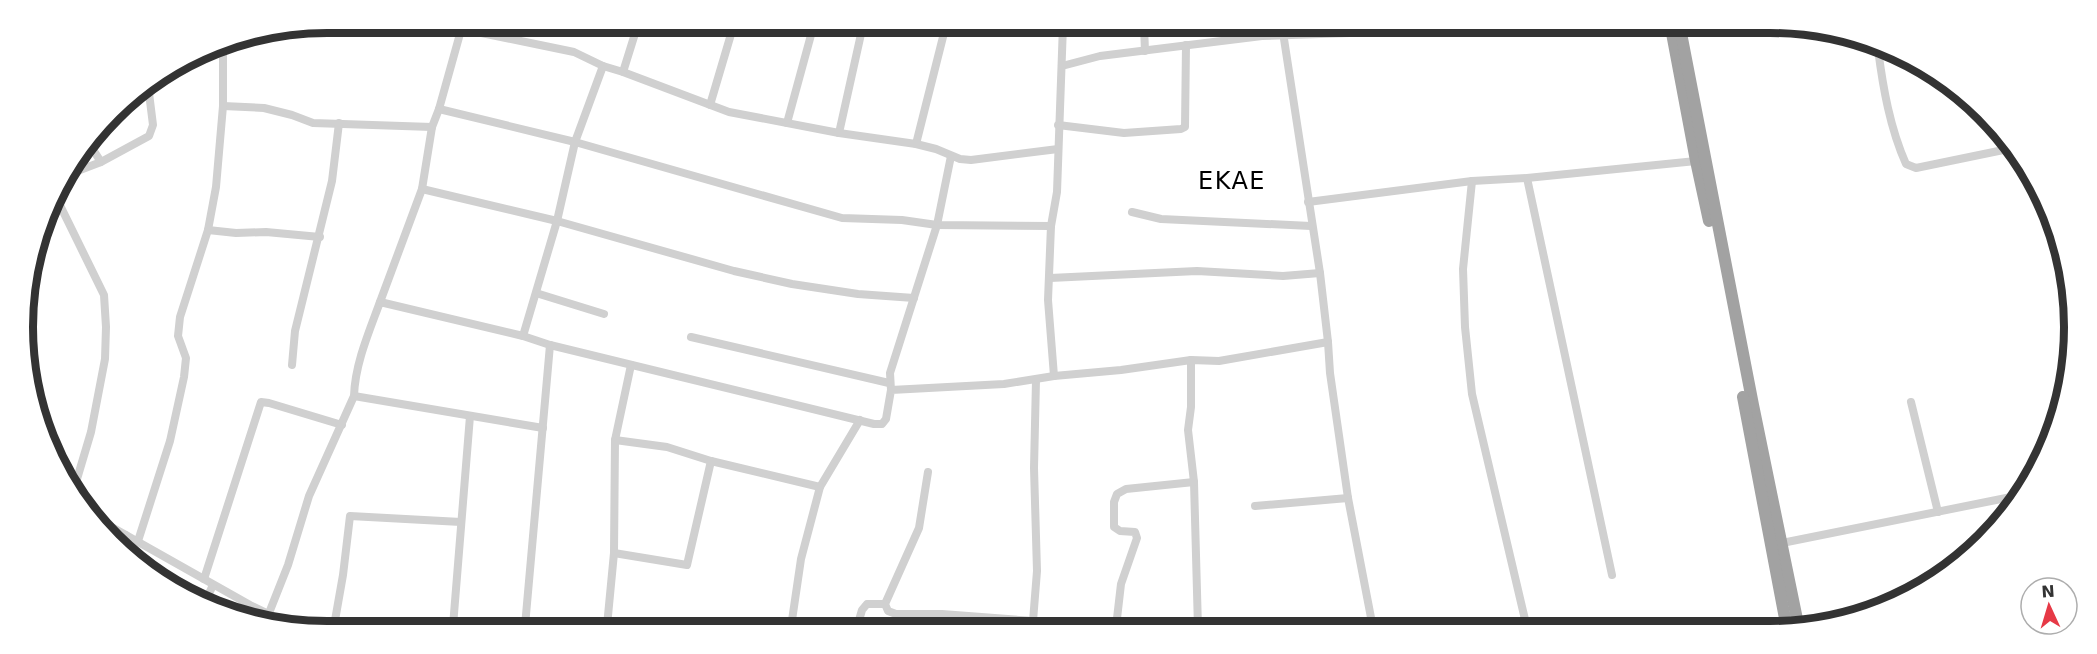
<svg xmlns="http://www.w3.org/2000/svg" width="2097" height="654" font-family="'DejaVu Sans',sans-serif">
  <rect width="100%" height="100%" fill="#fff"/>
  <g fill="none" stroke-linecap="round" stroke-linejoin="round">
    <g stroke="#d0d0d0" stroke-width="8">
      <polyline points="638,24 623,72 729,112 839,133 916,144 936,149 960,159 971,160 1058,149"/>
      <polyline points="1144,26 1145,51"/>
      <polyline points="1282,26 1320,273 1328,342 1330,373 1348,498 1373,628"/>
      <polyline points="462,29 574,52 603,66 623,72"/>
      <path d="M1878 49C1883 88 1890 128 1906 164L1916 168 2013 148"/>
      <polyline points="1062,66 1100,56 1262,36 1466,29 1481,27"/>
      <polyline points="710,105 734,24"/>
      <polyline points="223,106 264,108 292,115 313,123 432,127"/>
      <polyline points="439,109 575,142 842,218 902,220 937,225 1051,226"/>
      <polyline points="787,123 814,24"/>
      <polyline points="1058,125 1124,133 1181,129 1185,127 1186,45"/>
      <polyline points="839,133 863,25"/>
      <polyline points="916,144 946,25"/>
      <polyline points="90,145 101,162"/>
      <polyline points="67,175 101,162 149,136 153,125 148,85"/>
      <polyline points="1527,178 1612,575"/>
      <polyline points="1472,181 1463,269 1465,327 1472,394 1527,628"/>
      <polyline points="422,189 557,221 734,271 792,284 858,294 914,298"/>
      <polyline points="54,193 104,295 106,327 105,359 91,432 74,489"/>
      <polyline points="1308,202 1472,181 1527,178 1696,161"/>
      <polyline points="1132,212 1161,219 1311,226"/>
      <polyline points="208,230 236,233 266,232 320,237"/>
      <polyline points="1050,278 1197,271 1283,276 1320,273"/>
      <polyline points="536,293 604,314"/>
      <polyline points="380,302 422,189 432,127 439,109 463,23"/>
      <polyline points="523,336 557,221 575,142 603,66"/>
      <polyline points="691,337 889,383"/>
      <polyline points="1191,360 1191,407 1188,430 1194,482 1198,628"/>
      <polyline points="292,365 295,331 332,181 339,123"/>
      <polyline points="1054,376 1048,300 1051,226 1057,192 1063,25"/>
      <polyline points="891,390 890,373 937,225 951,156"/>
      <polyline points="354,396 543,428"/>
      <polyline points="1911,402 1938,512"/>
      <polyline points="615,440 667,447 711,461 820,487 860,420"/>
      <polyline points="928,472 919,528 885,604 888,611 896,614 942,614 1033,621"/>
      <polyline points="1255,506 1348,498"/>
      <polyline points="85,512 250,605 279,619 305,626"/>
      <polyline points="138,541 170,441 184,377 186,358 178,336 180,317 208,230 216,187 223,106 223,43"/>
      <polyline points="1782,543 2021,495"/>
      <polyline points="121,545 126,535"/>
      <polyline points="614,553 687,565 711,461"/>
      <polyline points="204,579 261,402 269,403 342,425"/>
      <polyline points="206,600 213,585"/>
      <path d="M269 613 288 565 309 496 354 396C355 364 369 332 380 302L523 336 550 345 874 424H882L886 419 891 390 1004 384 1054 376 1121 370 1191 360 1219 361 1328 342"/>
      <polyline points="334,626 343,575 350,516 461,522"/>
      <polyline points="453,626 470,416"/>
      <polyline points="525,626 550,345"/>
      <polyline points="607,626 614,553 615,440 631,365"/>
      <polyline points="791,627 801,559 820,487"/>
      <polyline points="857,627 862,610 867,604 885,604"/>
      <polyline points="1035,627 1033,621 1037,571 1034,468 1036,380"/>
      <polyline points="1116,627 1121,584 1137,538 1135,532 1120,531 1114,527 1114,502 1117,494 1126,489 1194,482"/>
      <polyline points="1360,628 1373,626"/>
    </g>
    <g stroke="#a2a2a2" stroke-width="12">
      <polyline points="1671,28 1696,161 1709,221"/>
      <polyline points="1680,28 1753,405 1799,629"/>
      <polyline points="1743,397 1787,629"/>
    </g>
  </g>
  <g text-anchor="middle" dominant-baseline="central" stroke-width="6" stroke-linejoin="round" paint-order="stroke">
    <g font-size="24" letter-spacing="1.5" fill="#000" stroke="#fff">
      <text x="1232" y="181">EKAE</text>
    </g>
  </g>
  <path d="M0 0H2097V654H0ZM327 33H1770A294 294 0 0 1 2064 327V327A294 294 0 0 1 1770 621H327A294 294 0 0 1 33 327V327A294 294 0 0 1 327 33Z" fill="#fff" fill-rule="evenodd"/>
  <path fill="none" stroke="#333" stroke-width="8" d="M327 33H1770A294 294 0 0 1 2064 327V327A294 294 0 0 1 1770 621H327A294 294 0 0 1 33 327V327A294 294 0 0 1 327 33Z"/>
  <g transform="translate(2049 606) rotate(356)"><circle r="28" fill="#ffffff" stroke="#adadad" stroke-width="1.5"/>
  <path d="M0-4.5L10 22L0 15L-10 22Z" fill="#e63946"/>
  <text y="-9" font-size="16" font-weight="bold" text-anchor="middle" fill="#333333">N</text>
  </g>
</svg>
